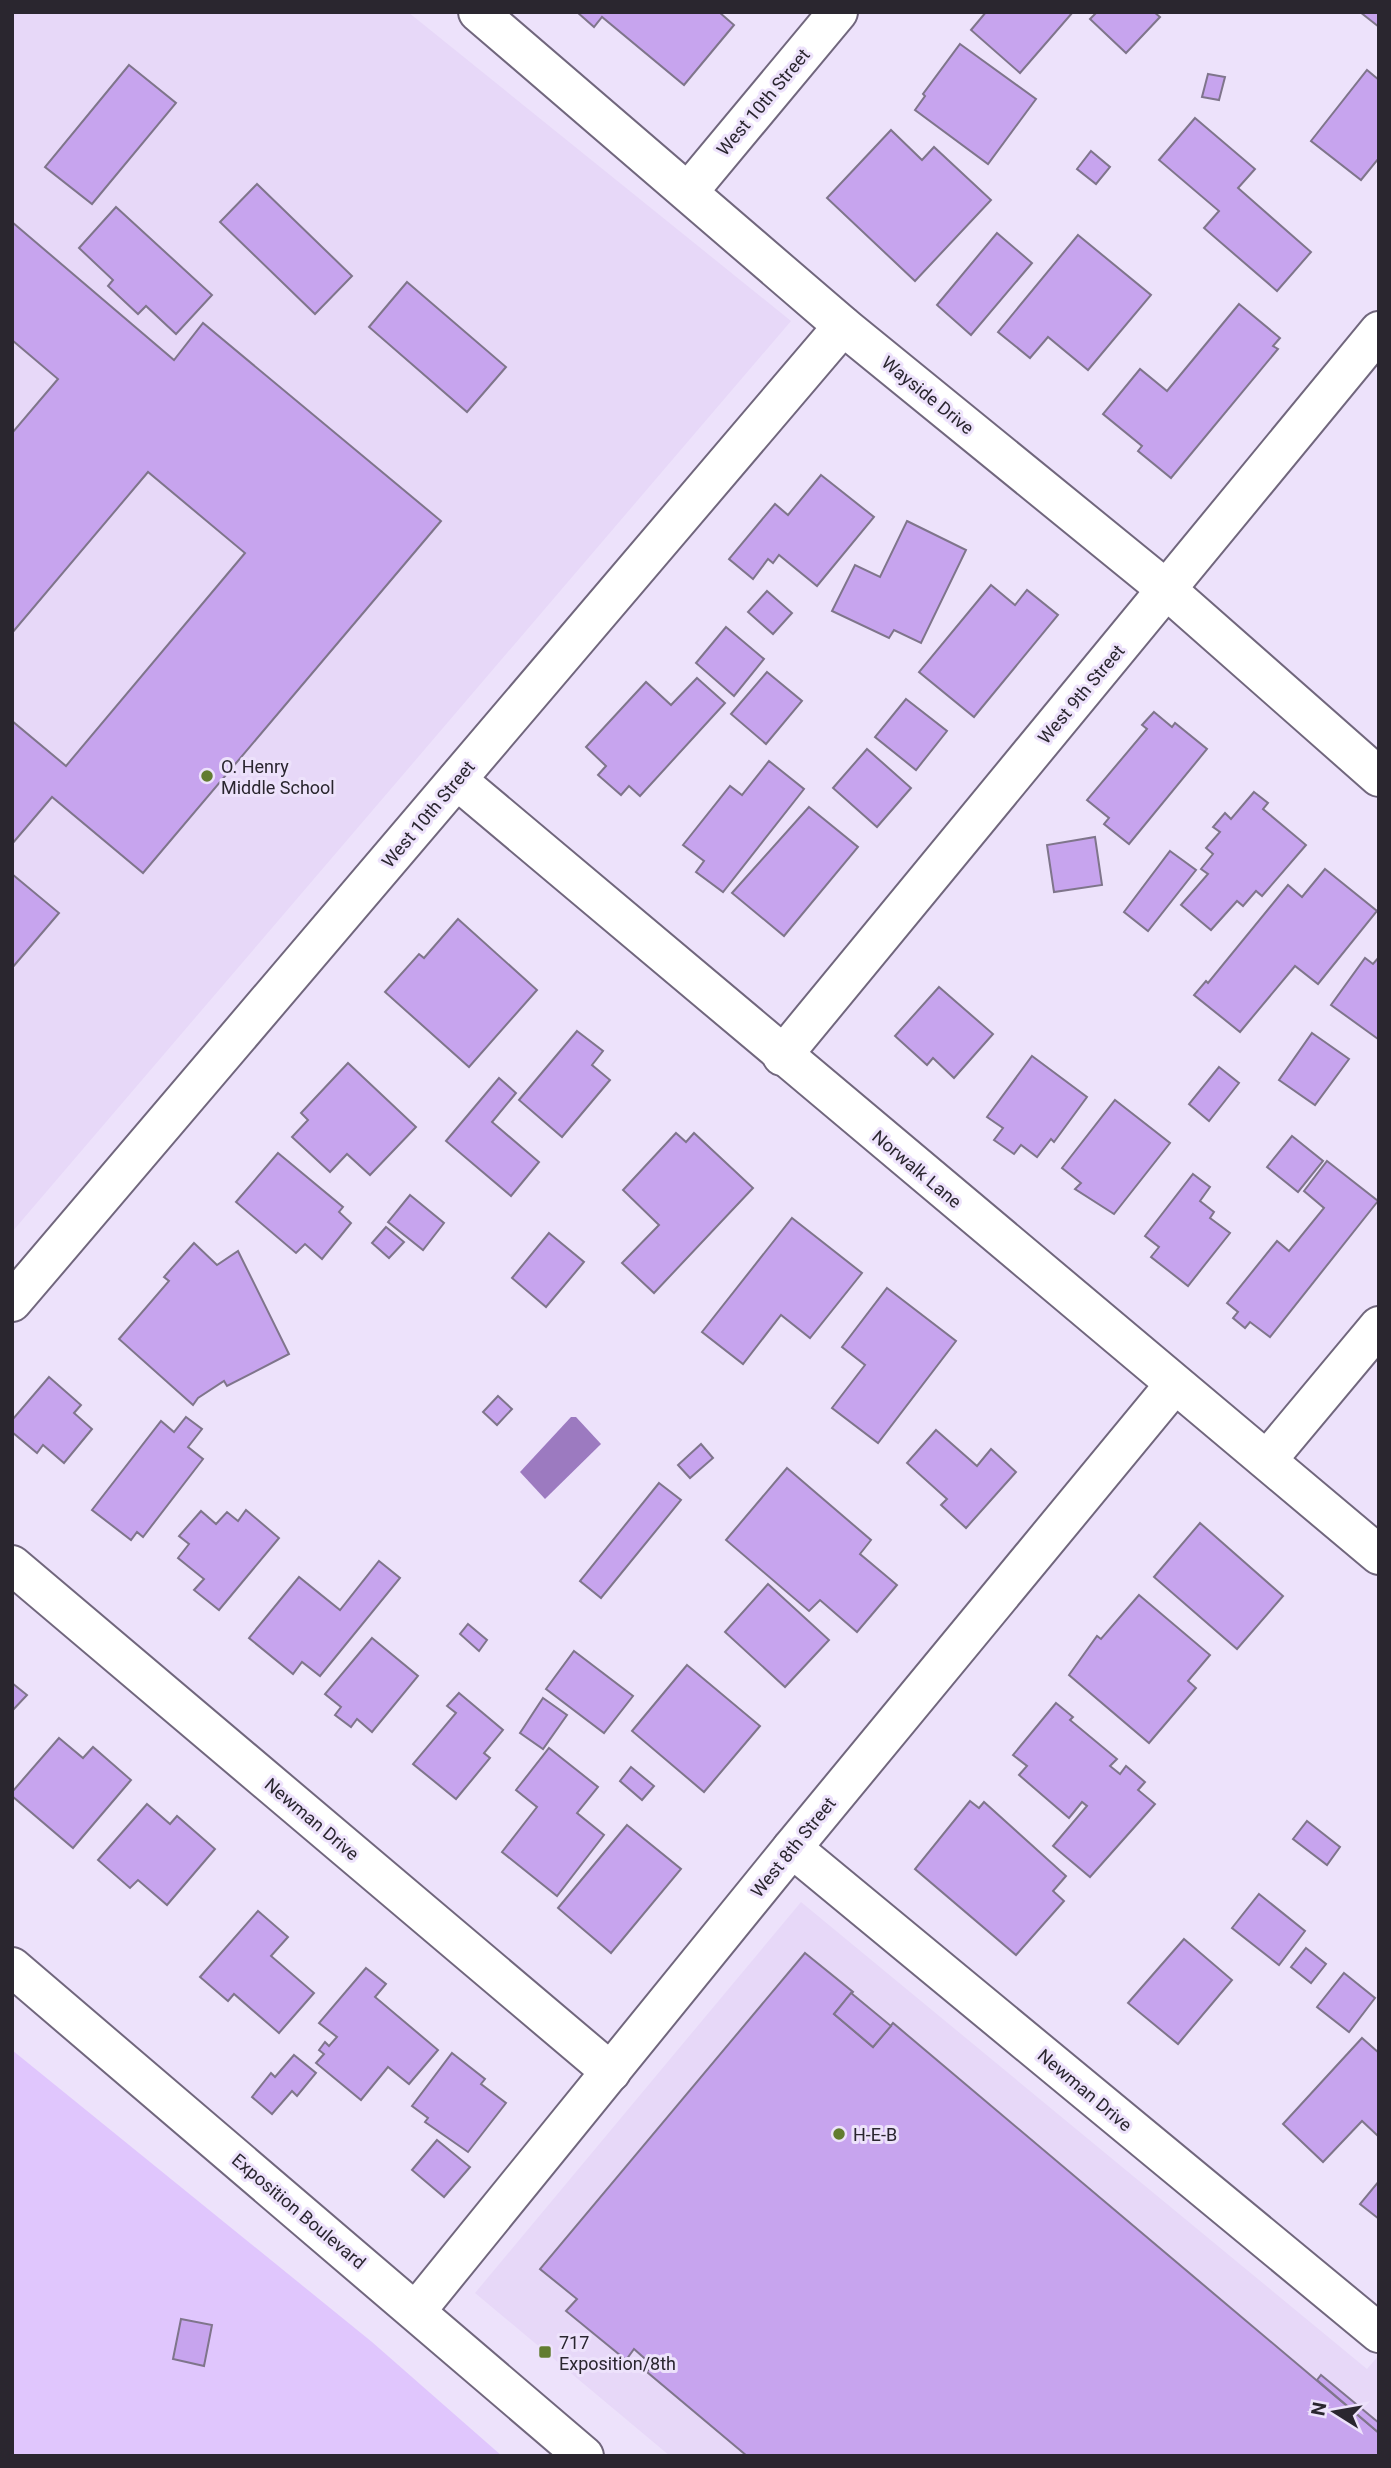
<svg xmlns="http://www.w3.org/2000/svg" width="1391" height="2468" font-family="Roboto,sans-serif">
  <rect width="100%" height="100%" fill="#ede2fb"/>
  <g fill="#e7d8f8">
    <polygon points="12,12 408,12 791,321 12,1232"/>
    <polygon points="801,1902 1367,2369 1379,2355 1379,2456 670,2456 475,2293"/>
  </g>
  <polygon fill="#e0c6fd" points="12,2050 372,2342 502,2456 12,2456"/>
  <polygon fill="#9c7ac0" points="571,1417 576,1417 601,1444 545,1499 520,1472"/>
  <g fill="#c7a4ee" stroke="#7f758b" stroke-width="2">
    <polygon points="577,12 719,12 734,25 684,85 602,17 594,27"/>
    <polygon points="986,12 1073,12 1020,73 971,30"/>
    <polygon points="1097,12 1154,12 1160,17 1126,53 1090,19"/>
    <polygon points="1360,12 1379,12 1379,27"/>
    <polygon points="960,44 1036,99 988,164 915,110 925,96 923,94"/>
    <polygon points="129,65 176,103 92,204 45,167"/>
    <polygon points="1367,70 1379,80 1379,158 1361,180 1311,141"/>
    <polygon points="1208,74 1225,77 1219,100 1202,97"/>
    <polygon points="1195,118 1255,169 1238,188 1311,252 1277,291 1204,228 1219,211 1159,160"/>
    <polygon points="891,130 922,160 934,147 991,200 915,281 827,198"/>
    <polygon points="1091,151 1110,167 1096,184 1077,169"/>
    <polygon points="257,184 352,276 315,314 220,222"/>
    <polygon points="116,207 212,295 176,334 146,306 138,314 108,286 113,280 79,248"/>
    <polygon points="12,222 174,360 203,323 441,521 143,873 52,797 12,844 12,721 66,766 245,553 148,472 12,633 12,433 58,379 12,340"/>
    <polygon points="997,233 1032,263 971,335 937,305"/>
    <polygon points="1078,235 1151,295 1088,370 1048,337 1030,358 998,332"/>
    <polygon points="407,282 506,367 467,412 369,327"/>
    <polygon points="1239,304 1280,338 1273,346 1278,349 1171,478 1138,451 1142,446 1103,414 1140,369 1167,391"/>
    <polygon points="821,475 874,517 817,586 779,555 773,563 768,559 753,579 729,559 775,504 788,515"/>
    <polygon points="907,521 966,550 921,643 894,630 889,638 832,611 855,565 880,577"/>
    <polygon points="991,585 1015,605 1027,590 1058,615 974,717 919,672"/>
    <polygon points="767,591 792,613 773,634 748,612"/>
    <polygon points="726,627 764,659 734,696 696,663"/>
    <polygon points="767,672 802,701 766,744 731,714"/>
    <polygon points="697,678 725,703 640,796 629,786 621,795 598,775 606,766 586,747 646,682 671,705"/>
    <polygon points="906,699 947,731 916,770 875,737"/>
    <polygon points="1154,712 1172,727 1175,723 1207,749 1129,844 1104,824 1109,818 1087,800 1147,729 1142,725"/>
    <polygon points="867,749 911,788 877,827 833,788"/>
    <polygon points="769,761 804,789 723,892 696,872 704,861 683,845 730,786 742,795"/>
    <polygon points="1254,792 1268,803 1263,809 1306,845 1262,896 1256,891 1243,906 1237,901 1211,930 1181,905 1208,874 1201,869 1213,854 1206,848 1220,832 1213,827 1225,813 1231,819"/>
    <polygon points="809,807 858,847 784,936 732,893"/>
    <polygon points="1095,837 1102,885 1054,892 1047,845"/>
    <polygon points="1170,851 1196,870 1148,931 1124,912"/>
    <polygon points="1325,869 1377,911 1318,984 1295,966 1240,1032 1194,995 1206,981 1208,983 1288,885 1302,897"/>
    <polygon points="12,874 59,913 12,968"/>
    <polygon points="458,919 537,990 469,1067 385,992 419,954 424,958"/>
    <polygon points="1379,957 1379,1038 1378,1039 1331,1005 1365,958 1373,964"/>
    <polygon points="939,987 993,1034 954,1078 933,1058 927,1065 895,1036"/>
    <polygon points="577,1031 603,1051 592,1065 610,1080 562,1137 519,1100"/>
    <polygon points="1312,1033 1349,1059 1315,1105 1279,1080"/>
    <polygon points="1032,1056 1087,1097 1054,1142 1051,1139 1037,1157 1021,1145 1014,1154 994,1140 1003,1128 987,1117"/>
    <polygon points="348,1063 416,1127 370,1175 347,1154 330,1172 292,1137 308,1120 301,1113"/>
    <polygon points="1219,1067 1239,1083 1209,1121 1189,1104"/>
    <polygon points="499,1078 516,1093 492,1122 539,1162 511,1196 446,1141"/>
    <polygon points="1115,1100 1170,1143 1114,1214 1075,1189 1081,1183 1062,1168"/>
    <polygon points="676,1133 686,1142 694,1133 753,1188 654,1293 622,1263 659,1225 623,1190"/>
    <polygon points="1292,1136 1323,1161 1298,1192 1267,1167"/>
    <polygon points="278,1153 343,1207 339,1212 351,1223 322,1259 305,1244 296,1253 236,1202"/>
    <polygon points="1327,1161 1378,1201 1270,1337 1250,1322 1245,1328 1233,1318 1238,1312 1227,1303 1277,1241 1289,1251 1324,1208 1304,1191"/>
    <polygon points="1193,1174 1210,1187 1200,1201 1214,1212 1210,1218 1230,1233 1188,1286 1151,1257 1159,1247 1145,1236"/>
    <polygon points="410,1195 444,1223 423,1250 388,1222"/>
    <polygon points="792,1218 862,1273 810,1338 781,1315 743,1364 702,1332"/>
    <polygon points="386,1227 404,1242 389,1258 372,1243"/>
    <polygon points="549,1233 584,1262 546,1307 512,1278"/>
    <polygon points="194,1243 217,1265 238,1251 289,1354 227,1386 224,1381 198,1398 193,1405 119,1339 169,1281 164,1277"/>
    <polygon points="887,1288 956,1341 878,1443 832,1408 865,1365 842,1347"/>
    <polygon points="49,1377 81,1405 74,1413 92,1429 64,1463 43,1445 37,1453 12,1432 12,1420"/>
    <polygon points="498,1396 512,1409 497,1425 483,1412"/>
    <polygon points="186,1417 202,1429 188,1447 203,1459 143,1537 137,1532 131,1540 92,1510 161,1421 174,1432"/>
    <polygon points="936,1430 977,1466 991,1449 1016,1472 966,1528 941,1505 947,1499 907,1463"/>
    <polygon points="701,1444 713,1458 690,1478 678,1465"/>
    <polygon points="787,1468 871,1540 860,1554 897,1585 857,1632 820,1600 809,1611 726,1540"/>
    <polygon points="659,1483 681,1500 601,1598 580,1581"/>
    <polygon points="246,1510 279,1538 219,1610 194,1590 204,1579 178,1558 189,1544 179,1536 201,1511 216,1524 227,1512 238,1521"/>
    <polygon points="1200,1523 1283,1596 1237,1649 1154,1577"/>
    <polygon points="379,1561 400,1578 320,1676 302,1662 293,1674 249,1638 299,1577 340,1610"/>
    <polygon points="768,1584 829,1640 785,1687 725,1632"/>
    <polygon points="1139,1595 1210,1655 1188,1681 1196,1688 1149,1743 1069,1675 1097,1636 1101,1639"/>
    <polygon points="468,1624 487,1640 479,1651 460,1634"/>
    <polygon points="372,1638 418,1676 372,1732 357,1719 351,1727 335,1715 341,1707 325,1694"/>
    <polygon points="574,1651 633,1696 604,1733 546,1689"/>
    <polygon points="687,1665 760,1726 704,1792 632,1731"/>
    <polygon points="12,1683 27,1695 12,1711"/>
    <polygon points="459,1693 503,1730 484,1753 490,1758 456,1799 413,1764 456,1713 447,1706"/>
    <polygon points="543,1698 567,1715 543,1749 520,1733"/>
    <polygon points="1056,1703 1073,1717 1070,1720 1117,1759 1110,1766 1120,1774 1126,1766 1145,1782 1138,1790 1155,1804 1090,1877 1053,1846 1087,1806 1082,1802 1069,1818 1019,1775 1027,1766 1013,1755"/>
    <polygon points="59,1738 83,1758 93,1747 131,1780 73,1848 12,1796 12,1792"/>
    <polygon points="549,1748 598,1787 577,1813 604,1835 557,1896 502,1852 537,1807 516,1790"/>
    <polygon points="631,1767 654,1786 642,1800 620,1781"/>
    <polygon points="970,1801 979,1808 984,1802 1066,1876 1053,1891 1064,1901 1016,1955 915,1869"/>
    <polygon points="147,1804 170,1824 177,1816 215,1849 167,1905 138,1880 130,1888 98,1860"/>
    <polygon points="1307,1821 1340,1847 1327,1865 1293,1839"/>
    <polygon points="627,1825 681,1869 611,1953 558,1908"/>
    <polygon points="1259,1894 1305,1931 1279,1965 1232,1928"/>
    <polygon points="258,1911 288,1937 271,1956 314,1993 279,2033 234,1994 228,2001 200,1977"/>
    <polygon points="1184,1939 1232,1980 1178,2044 1128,2003"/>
    <polygon points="1306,1948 1326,1964 1311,1983 1291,1967"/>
    <polygon points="805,1953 853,1992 834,2014 873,2047 893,2023 1379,2433 1379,2456 747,2456 647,2372 652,2365 634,2349 626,2360 566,2311 577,2299 540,2269"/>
    <polygon points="366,1968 386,1984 375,1997 438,2050 409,2084 388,2067 361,2100 316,2063 324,2054 319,2050 325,2042 329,2046 337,2037 319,2023"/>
    <polygon points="1344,1973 1375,1998 1349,2032 1317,2007"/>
    <polygon points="851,1993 891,2026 873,2047 834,2014"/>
    <polygon points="1362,2038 1379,2053 1379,2137 1362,2121 1323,2162 1283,2124"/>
    <polygon points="452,2053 485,2079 481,2084 506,2103 468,2152 425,2122 428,2118 412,2106"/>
    <polygon points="294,2055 316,2073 297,2096 292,2091 272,2114 252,2097 271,2073 275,2077"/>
    <polygon points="437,2140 470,2167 444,2197 412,2170"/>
    <polygon points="1379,2181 1379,2219 1360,2204"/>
    <polygon points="181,2319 212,2325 204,2366 173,2359"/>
    <polygon points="1321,2375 1379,2423 1379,2433 1317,2380"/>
  </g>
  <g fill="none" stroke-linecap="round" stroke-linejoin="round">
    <defs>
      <g id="minor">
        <polyline points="478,12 843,326 1167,590 1379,777"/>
        <polyline points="689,191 838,12"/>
        <polyline points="457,780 1379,1555"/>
        <polyline points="782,1056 1379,331"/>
        <polyline points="12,1302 843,326"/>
        <polyline points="1267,1460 1379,1326"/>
        <polyline points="12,1565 611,2072"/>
        <polyline points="792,1848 1379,2333"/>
        <polyline points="12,1967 584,2456"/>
        <polyline points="416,2311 792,1848 1174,1385"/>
      </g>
    </defs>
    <use href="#minor" stroke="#71677d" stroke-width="42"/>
    <use href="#minor" stroke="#fff" stroke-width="38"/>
  </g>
  <g fill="#627c30" stroke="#ede2fb" stroke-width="2.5">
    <circle cx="207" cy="776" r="7"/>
    <circle cx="839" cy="2134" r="7"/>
    <rect x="538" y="2345" width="14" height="14" rx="3.5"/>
  </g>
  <g text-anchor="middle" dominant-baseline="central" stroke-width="6" stroke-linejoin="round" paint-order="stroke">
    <g font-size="18" fill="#2a262f" stroke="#ede2fb">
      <text transform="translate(763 102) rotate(-50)">West 10th Street</text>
      <text transform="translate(928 395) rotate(39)">Wayside Drive</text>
      <text transform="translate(1081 694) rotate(-50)">West 9th Street</text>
      <text transform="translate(428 814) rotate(-50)">West 10th Street</text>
      <text transform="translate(917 1169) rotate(40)">Norwalk Lane</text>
      <text transform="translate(312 1819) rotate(40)">Newman Drive</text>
      <text transform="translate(793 1847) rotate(-51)">West 8th Street</text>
      <text transform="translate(1085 2090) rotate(40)">Newman Drive</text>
      <text transform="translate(299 2211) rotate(40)">Exposition Boulevard</text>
    </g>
    <g font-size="18" fill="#2a262f" stroke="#ede2fb" text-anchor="start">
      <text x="221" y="766">O. Henry<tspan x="221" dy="21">Middle School</tspan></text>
      <text x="853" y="2134">H-E-B</text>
      <text x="559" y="2342">717<tspan x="559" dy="21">Exposition/8th</tspan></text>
    </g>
  </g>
  <rect width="1391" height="2468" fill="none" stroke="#2a262f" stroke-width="28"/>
  <g transform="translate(1335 2412) rotate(281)" stroke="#ede2fb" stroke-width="5" paint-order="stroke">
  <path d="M0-5L12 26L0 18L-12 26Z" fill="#2a262f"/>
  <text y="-10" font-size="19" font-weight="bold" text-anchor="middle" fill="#2a262f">N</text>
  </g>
</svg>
